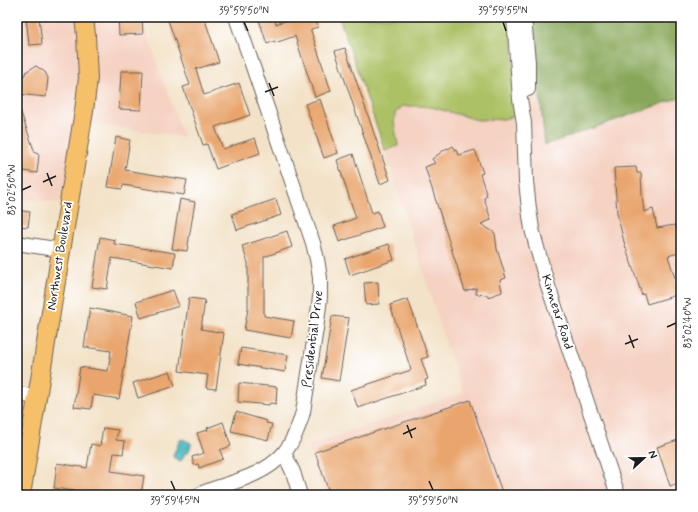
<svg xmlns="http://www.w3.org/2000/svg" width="698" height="512" font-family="Mynerve,sans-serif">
  <rect width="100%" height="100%" fill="#fff"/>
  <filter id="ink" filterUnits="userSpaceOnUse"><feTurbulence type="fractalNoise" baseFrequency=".025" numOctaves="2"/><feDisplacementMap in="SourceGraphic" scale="8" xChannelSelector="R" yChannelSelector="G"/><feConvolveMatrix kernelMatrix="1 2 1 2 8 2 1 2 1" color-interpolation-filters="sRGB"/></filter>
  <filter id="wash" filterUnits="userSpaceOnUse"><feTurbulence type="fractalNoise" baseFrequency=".012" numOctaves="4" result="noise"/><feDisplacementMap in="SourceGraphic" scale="16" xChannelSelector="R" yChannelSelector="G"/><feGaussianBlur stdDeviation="0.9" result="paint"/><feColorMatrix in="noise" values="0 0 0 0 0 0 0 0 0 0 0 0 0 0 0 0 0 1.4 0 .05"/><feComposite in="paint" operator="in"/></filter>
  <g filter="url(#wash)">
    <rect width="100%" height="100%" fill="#f3e2c7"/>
    <g fill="#f5d2c2">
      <polygon points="17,17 141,17 183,137 85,123 71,204 17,198"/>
      <polygon points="524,17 681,17 681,495 324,495 307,446 463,393 446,344 385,151 398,146 394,122 395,112 403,106 418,106 431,107 503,119 515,116 524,123 528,98 528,62"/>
    </g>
    <polygon fill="#acc165" stroke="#646e40" points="339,17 511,17 516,110 515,116 503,119 478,120 431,107 418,106 403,106 395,113 394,122 398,146 385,151"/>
    <polygon fill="#89a75a" stroke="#52623b" points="532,17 681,17 681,97 545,145"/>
    <polygon fill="#41b1b9" stroke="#2e666a" points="183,439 191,443 191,445 188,453 185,453 182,460 180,461 174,458 173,455 180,440"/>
    <g id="blocks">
      <g fill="#e9a56d">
        <polygon points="26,17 39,17 42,44 29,45"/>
        <polygon points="118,17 142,17 143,34 119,35"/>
        <polygon points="167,17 204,17 219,62 196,69 204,95 239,83 250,115 215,127 223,149 255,138 260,153 216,169 207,144 203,145 183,87 190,85"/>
        <polygon points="258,17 274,17 276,24 296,17 315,17 318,27 311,29 311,31 331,91 315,97 295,36 275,43 275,41 267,44"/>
        <polygon points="345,48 390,180 380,184 335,51"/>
        <polygon points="36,66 45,72 48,78 46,97 17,94 17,78 22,79 27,71"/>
        <polygon points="121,71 143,71 141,110 119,109"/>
        <polygon points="320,99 338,153 324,158 305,104"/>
        <polygon points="17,104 18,104 35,153 39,154 37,173 17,170"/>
        <polygon points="116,137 130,140 125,170 187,180 184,195 123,185 122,189 108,187"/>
        <polygon points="453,146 459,155 475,150 483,173 480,174 487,196 484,198 491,220 481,224 495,233 497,249 506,278 500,280 502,292 488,297 488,295 476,294 476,288 465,291 425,167 435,163 432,159 447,148 448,149"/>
        <polygon points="353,154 372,213 378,211 383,227 339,242 334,226 356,218 337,160"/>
        <polygon points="636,167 637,173 641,173 642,195 644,212 653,209 657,228 675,225 681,243 681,252 668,256 680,294 647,304 644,294 642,295 624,242 617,213 614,168"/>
        <polygon points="180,199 195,202 187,251 172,249"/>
        <polygon points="276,199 281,215 237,230 232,214"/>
        <polygon points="17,210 30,212 28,227 17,226"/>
        <polygon points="287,231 292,247 264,257 264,316 294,321 291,338 244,330 248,309 248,263 242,246"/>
        <polygon points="100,237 115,240 114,244 175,253 173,268 112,258 107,289 92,287"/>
        <polygon points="389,244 394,260 350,275 345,259"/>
        <polygon points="378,282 379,304 366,305 364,283"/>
        <polygon points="173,290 179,306 141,318 136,302"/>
        <polygon points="189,298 205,300 201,329 224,333 216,389 206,388 208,375 179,371"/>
        <polygon points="408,299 428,357 421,359 428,379 425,380 426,385 358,408 351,390 411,370 390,305"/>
        <polygon points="90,308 133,316 119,399 93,395 91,409 74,407 80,367 108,371 111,351 84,347"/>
        <polygon points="332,316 349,318 339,381 322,378"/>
        <polygon points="241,348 288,355 285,372 238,364"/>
        <polygon points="170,371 175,386 138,398 133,383"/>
        <polygon points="239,383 277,387 276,404 270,403 269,405 238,402"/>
        <polygon points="470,400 503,495 330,495 315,452"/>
        <polygon points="236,412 267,421 266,423 272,424 268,440 231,431"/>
        <polygon points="223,422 231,446 220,450 223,459 199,468 198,464 194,465 192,457 204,453 197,433 208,430 207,428"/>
        <polygon points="103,428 118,430 116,440 125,441 123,454 114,453 111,471 144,476 141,495 89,495 90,493 54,488 57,463 87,468 91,444 100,446"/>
        <polygon points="678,440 681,451 681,482 670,486 657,447"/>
      </g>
    </g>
  </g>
  <g filter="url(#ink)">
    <use href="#blocks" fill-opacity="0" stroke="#676158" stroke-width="1"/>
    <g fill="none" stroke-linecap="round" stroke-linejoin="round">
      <defs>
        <g id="minor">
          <polyline points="514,17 520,99 524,123 526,181 529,209 532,229 537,248 548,286 618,495"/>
          <polyline points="524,17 528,62 528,89"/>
          <polyline points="17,243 61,250"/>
          <polyline points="17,394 38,397"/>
          <polyline points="284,453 293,472 300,495"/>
          <path d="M199 495 205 492C232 482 264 476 284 453 294 441 299 426 303 412L317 322 320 297V278L317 259 313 243 236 17"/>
        </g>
        <polyline id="major" points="21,495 84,111 88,78 86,35 84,17"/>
      </defs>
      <use href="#minor" stroke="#676158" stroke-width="16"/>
      <use href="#major" stroke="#676158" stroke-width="20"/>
      <use href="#minor" stroke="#fff" stroke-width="14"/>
      <use href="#major" stroke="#f6c06b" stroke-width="18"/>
    </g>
  </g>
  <path fill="none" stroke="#1c1c1c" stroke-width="1.5" d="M244 22 248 31M503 22 506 31M269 83 274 96M265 92 278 87M47 173 52 186M43 182 56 176M22 190 31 186M667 327 676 323M629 335 634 348M625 344 638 339M407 425 412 438M403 434 416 428M171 481 175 490M429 481 433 490"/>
  <g text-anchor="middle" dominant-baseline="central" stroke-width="3.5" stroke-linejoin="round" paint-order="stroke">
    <g font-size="13" fill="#1c1c1c" stroke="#fff">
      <text transform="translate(60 256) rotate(-81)">Northwest Boulevard</text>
      <text transform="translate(557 312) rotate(72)">Kinnear Road</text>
      <text transform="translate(313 339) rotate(-83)">Presidential Drive</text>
    </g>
  </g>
  <rect width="698" height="512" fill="none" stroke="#fff" stroke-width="44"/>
  <g transform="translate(644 458) rotate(68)" stroke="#ffffff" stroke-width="3" paint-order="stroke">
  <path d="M0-3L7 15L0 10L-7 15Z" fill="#1c1c1c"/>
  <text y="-6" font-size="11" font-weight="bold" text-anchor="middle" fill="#1c1c1c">N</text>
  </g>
  <rect x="22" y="22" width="654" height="468" fill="none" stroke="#1c1c1c" stroke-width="1.5"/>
  <g font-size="10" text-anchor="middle" fill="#1c1c1c">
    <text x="244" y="14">39°59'50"N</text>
    <text x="503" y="14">39°59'55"N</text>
    <text transform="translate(11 190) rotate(-90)" y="4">83°02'50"W</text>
    <text transform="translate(687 323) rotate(-90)" y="4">83°02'40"W</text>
    <text x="175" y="504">39°59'45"N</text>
    <text x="433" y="504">39°59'50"N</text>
  </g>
</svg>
